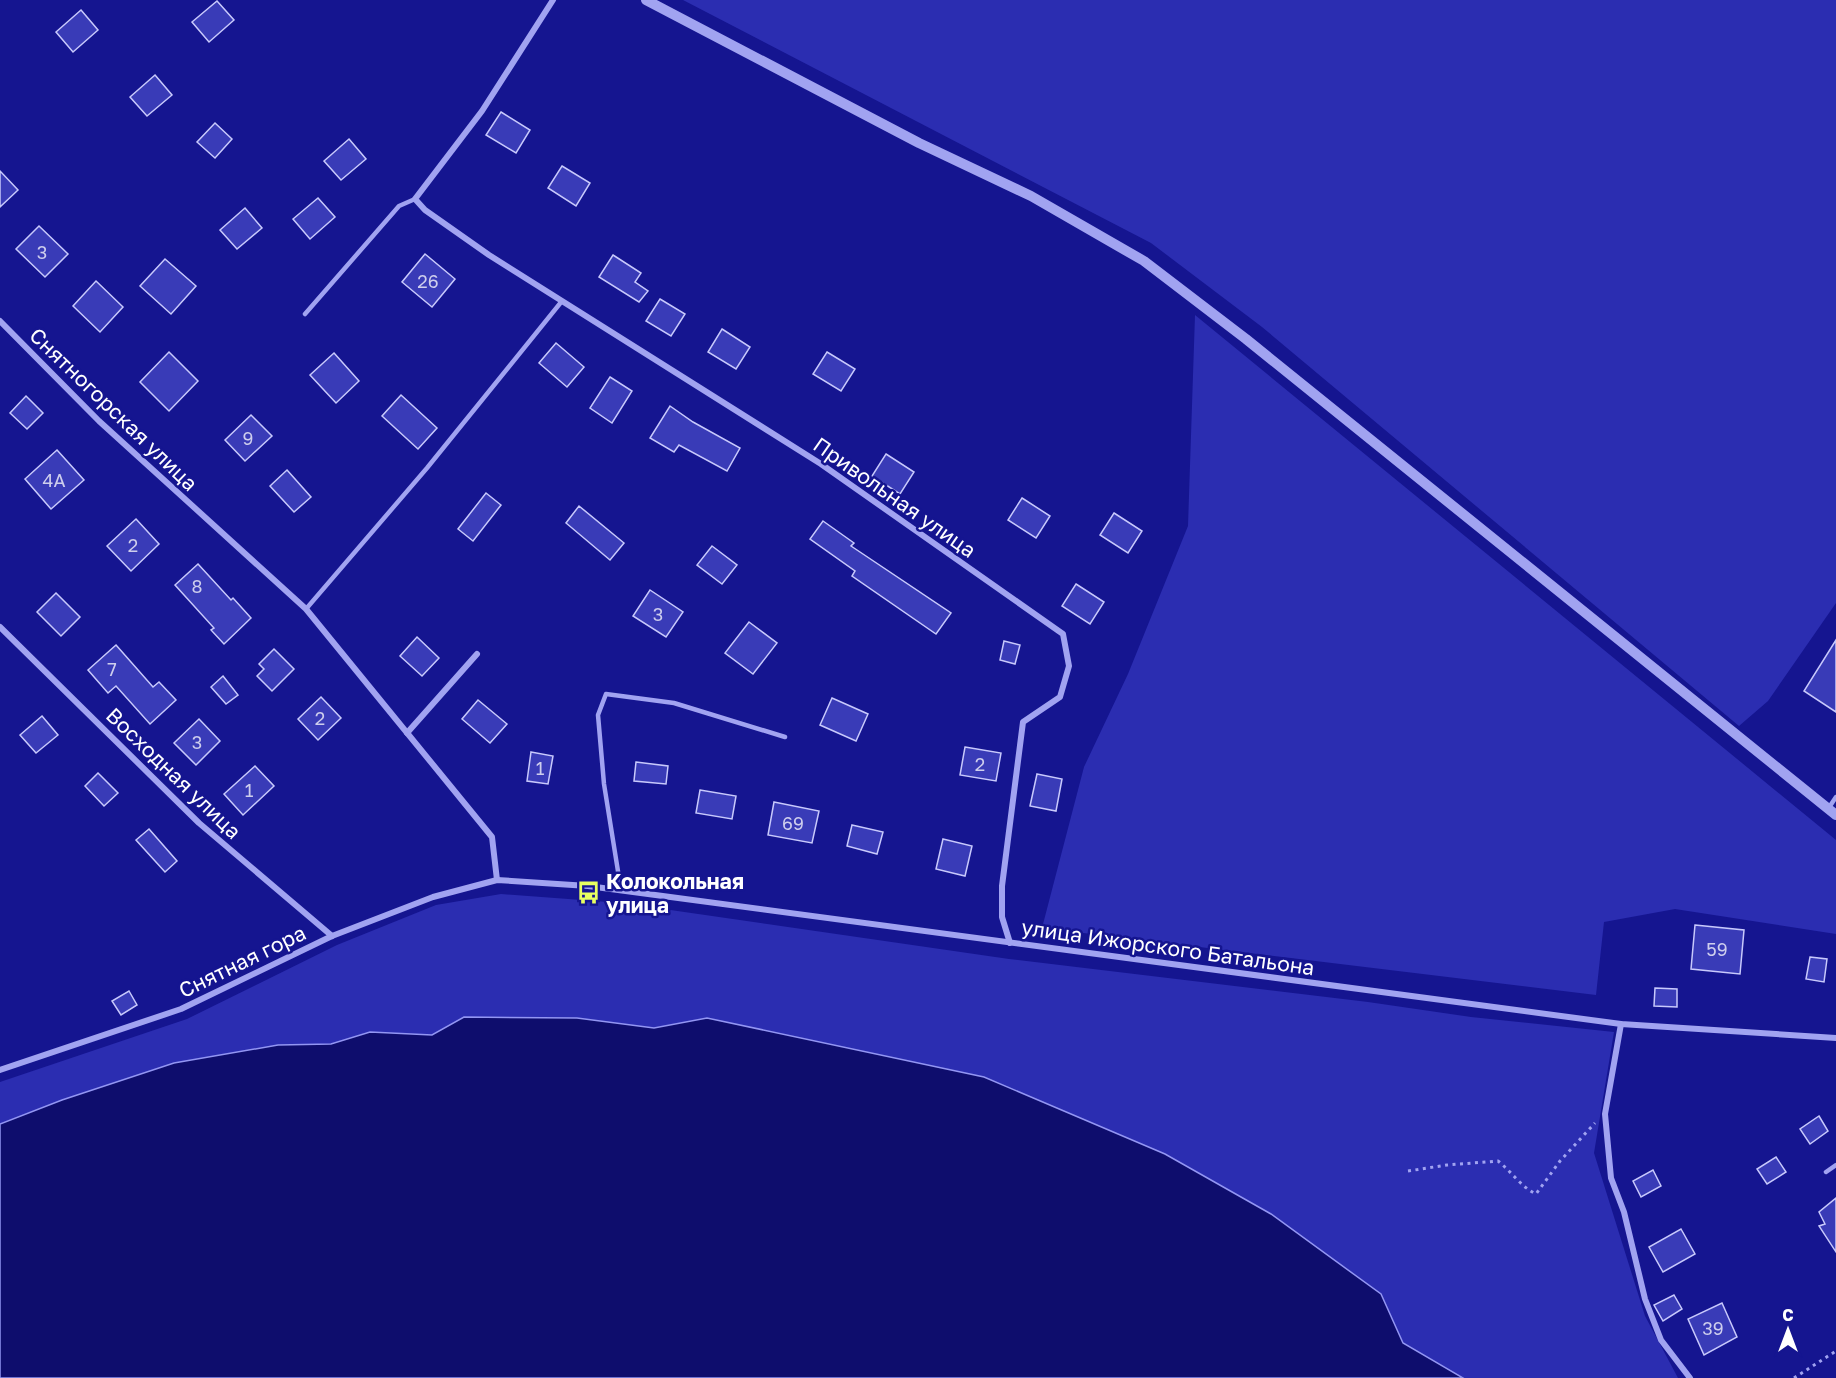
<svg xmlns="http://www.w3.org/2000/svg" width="1836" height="1378" font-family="'Golos Text',sans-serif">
  <rect width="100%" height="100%" fill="#151590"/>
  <g fill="#2b2db1">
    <polygon points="683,0 1836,0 1836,603 1768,701 1739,726 1262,327 1151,243"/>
    <polygon points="1195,315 1836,840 1836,934 1675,909 1604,922 1596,995 1042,928 1084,767 1128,674 1188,526"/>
    <polygon points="501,894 622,903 1009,959 1368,1002 1471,1017 1614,1032 1594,1153 1645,1316 1678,1378 1463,1378 1403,1343 1381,1294 1271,1214 1165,1154 984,1077 707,1018 654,1028 577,1018 464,1017 432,1035 370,1032 331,1044 278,1045 174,1063 62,1100 0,1124 0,1082 187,1019 337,945 436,905"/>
  </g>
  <polygon fill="#0e0d6d" stroke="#9396f3" stroke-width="1.5" points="464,1017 577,1018 654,1028 707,1018 984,1077 1165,1154 1271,1214 1381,1294 1403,1343 1463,1378 0,1378 0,1124 62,1100 174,1063 278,1045 331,1044 370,1032 432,1035"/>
  <g fill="#393bb7" stroke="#c8c9fc" stroke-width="1.5">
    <polygon points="217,1 234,20 209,42 192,22"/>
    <polygon points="81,10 98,30 73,52 56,32"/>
    <polygon points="155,75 172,95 147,116 130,97"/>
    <polygon points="501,112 530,130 516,153 486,135"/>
    <polygon points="215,123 232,139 215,158 197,142"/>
    <polygon points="349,139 366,159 341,180 324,161"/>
    <polygon points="562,166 590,183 576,206 548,188"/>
    <polygon points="0,171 18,190 0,207"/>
    <polygon points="318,198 335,217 310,239 293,219"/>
    <polygon points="245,208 262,228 237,249 220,230"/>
    <polygon points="39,226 68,254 45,277 16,249"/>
    <polygon points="425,254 455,279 432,307 402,282"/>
    <polygon points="613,255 641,273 635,282 648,291 639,302 599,277"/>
    <polygon points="165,259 196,286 171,314 140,286"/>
    <polygon points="96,281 123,307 100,332 73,306"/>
    <polygon points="660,299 685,314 671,336 646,321"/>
    <polygon points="722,329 750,347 736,369 708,352"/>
    <polygon points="556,343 584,367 567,387 539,363"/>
    <polygon points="169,352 198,381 169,411 140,382"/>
    <polygon points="827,352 855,369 841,391 813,374"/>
    <polygon points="334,353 359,381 336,403 310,375"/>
    <polygon points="610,377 632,391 612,423 590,408"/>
    <polygon points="401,395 437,428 418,449 382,416"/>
    <polygon points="26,396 43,413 27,429 10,413"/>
    <polygon points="670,406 693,422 740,448 727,471 679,445 674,452 650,438"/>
    <polygon points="251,415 272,436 245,461 225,440"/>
    <polygon points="57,450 84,480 51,509 25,479"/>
    <polygon points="886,454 914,472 900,494 872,476"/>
    <polygon points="287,470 311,497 294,512 270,486"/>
    <polygon points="486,493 501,505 473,541 458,529"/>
    <polygon points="1022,498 1050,516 1036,538 1008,520"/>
    <polygon points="579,506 624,543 610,560 566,523"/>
    <polygon points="1114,513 1142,531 1128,553 1100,535"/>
    <polygon points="136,519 159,544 131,571 107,546"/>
    <polygon points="823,521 854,543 851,546 951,613 936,634 852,576 855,571 810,539"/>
    <polygon points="712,546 737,565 722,584 697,565"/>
    <polygon points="198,564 231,600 233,598 251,618 224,644 211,630 214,628 175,585"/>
    <polygon points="1076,584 1104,602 1090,624 1062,606"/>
    <polygon points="650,590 683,612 666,637 633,616"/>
    <polygon points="56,593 80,617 61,636 37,612"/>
    <polygon points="749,622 777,643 753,674 725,653"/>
    <polygon points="417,637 439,658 422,676 400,656"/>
    <polygon points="1836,640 1836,712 1804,691"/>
    <polygon points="1004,641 1020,645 1015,664 1000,660"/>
    <polygon points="116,645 153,687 159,682 176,700 150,724 116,686 108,693 88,670"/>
    <polygon points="274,649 294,669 272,691 257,676 264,669 259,664"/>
    <polygon points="223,676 238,695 226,704 211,687"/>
    <polygon points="321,697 341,718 318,740 298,719"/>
    <polygon points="832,698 868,714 856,741 820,725"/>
    <polygon points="478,700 507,724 490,743 462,719"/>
    <polygon points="42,716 58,735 36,753 20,735"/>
    <polygon points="199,719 220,741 196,765 174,743"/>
    <polygon points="965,747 1001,753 996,781 960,775"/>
    <polygon points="531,752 553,756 548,784 527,781"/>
    <polygon points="636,762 668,766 666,784 634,781"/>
    <polygon points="255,766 274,786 243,815 224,794"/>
    <polygon points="98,773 118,793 104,806 85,786"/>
    <polygon points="1037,774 1062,779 1056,811 1030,806"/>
    <polygon points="700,790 736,796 732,819 696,813"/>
    <polygon points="774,802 819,811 812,843 768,835"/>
    <polygon points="852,825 883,832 877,854 847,846"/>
    <polygon points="149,829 177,861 165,872 136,840"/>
    <polygon points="943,839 972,846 965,876 936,869"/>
    <polygon points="1695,925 1744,930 1740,974 1691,969"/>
    <polygon points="1810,957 1827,959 1824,982 1806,979"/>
    <polygon points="1655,988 1677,989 1677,1007 1654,1006"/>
    <polygon points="129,991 137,1005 121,1015 112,1001"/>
    <polygon points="1819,1116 1828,1131 1810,1144 1800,1129"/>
    <polygon points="1776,1157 1786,1172 1767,1184 1757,1169"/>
    <polygon points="1653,1170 1661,1186 1641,1197 1633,1181"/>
    <polygon points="1836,1198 1836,1252 1819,1226 1825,1224 1819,1212"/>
    <polygon points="1681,1229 1695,1254 1663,1272 1649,1247"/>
    <polygon points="1674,1295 1682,1309 1663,1321 1654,1305"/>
    <polygon points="1722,1303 1737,1337 1704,1355 1688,1319"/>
  </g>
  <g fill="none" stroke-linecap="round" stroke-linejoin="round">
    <g stroke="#a1a3f1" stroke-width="3" stroke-dasharray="3 4.5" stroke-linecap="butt">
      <path d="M1408 1171 1447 1165 1498 1161C1512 1172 1521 1187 1536 1194L1560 1161 1595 1123"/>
      <polyline points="1794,1378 1836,1351"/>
    </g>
    <g stroke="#a1a3f1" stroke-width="4.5">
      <polyline points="305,314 399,206 415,199"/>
      <polyline points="306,609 427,468 562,301"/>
      <polyline points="1828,809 1836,797"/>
      <polyline points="621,890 604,784 598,715 606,694 674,703 785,737"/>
      <polyline points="1826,1172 1836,1165"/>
    </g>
    <g stroke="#a1a3f1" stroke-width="6">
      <polyline points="553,0 482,111 415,199 425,210 489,255 821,464 1063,634 1069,666 1060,697 1023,722 1002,886 1002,917 1010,943"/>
      <polyline points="0,321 99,421 306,609 492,837 497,880"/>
      <polyline points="0,627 199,823 332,936"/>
      <polyline points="407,733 477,654"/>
      <polyline points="1621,1024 1605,1114 1611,1178 1624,1212 1645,1299 1661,1340 1690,1378"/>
      <polyline points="0,1070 181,1009 332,936 433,897 497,880 588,886 1621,1024 1836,1038"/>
    </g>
    <polyline stroke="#a1a3f1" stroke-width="10" points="646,0 919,143 1031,196 1144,261 1246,339 1836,815"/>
  </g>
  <defs>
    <symbol id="bus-bare" viewBox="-9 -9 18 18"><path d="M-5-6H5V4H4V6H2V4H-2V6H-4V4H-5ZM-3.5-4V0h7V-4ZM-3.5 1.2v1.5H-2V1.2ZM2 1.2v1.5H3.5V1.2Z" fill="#e8ff61" stroke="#151590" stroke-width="2.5" paint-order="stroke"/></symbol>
  </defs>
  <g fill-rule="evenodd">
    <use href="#bus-bare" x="572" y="876" width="33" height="33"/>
  </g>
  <g text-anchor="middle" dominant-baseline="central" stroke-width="5" stroke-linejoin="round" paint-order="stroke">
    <g font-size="18" fill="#ceceed">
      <text x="42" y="252">3</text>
      <text x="428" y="281">26</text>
      <text x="248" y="438">9</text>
      <text x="54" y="480">4А</text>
      <text x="133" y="545">2</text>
      <text x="197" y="586">8</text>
      <text x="658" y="614">3</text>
      <text x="112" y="669">7</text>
      <text x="320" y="718">2</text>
      <text x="197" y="742">3</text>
      <text x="980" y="764">2</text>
      <text x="540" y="768">1</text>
      <text x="249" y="790">1</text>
      <text x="793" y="823">69</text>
      <text x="1717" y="949">59</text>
      <text x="1713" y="1328">39</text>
    </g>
    <g font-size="21" fill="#fff" stroke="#151590">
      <text transform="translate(114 409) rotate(44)">Снятногорская улица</text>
      <text transform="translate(895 497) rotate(35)">Привольная улица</text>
      <text transform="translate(174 773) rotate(44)">Восходная улица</text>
      <text transform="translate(1168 947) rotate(8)">улица Ижорского Батальона</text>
      <text transform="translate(242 961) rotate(-26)">Снятная гора</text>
    </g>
    <g font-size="21" font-weight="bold" fill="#fff" stroke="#151590" text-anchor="start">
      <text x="606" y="881">Колокольная<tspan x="606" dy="24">улица</tspan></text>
    </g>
  </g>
  <g transform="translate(1788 1330)" stroke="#151590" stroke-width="4.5" paint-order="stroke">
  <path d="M0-4.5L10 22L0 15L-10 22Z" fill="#ffffff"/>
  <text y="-9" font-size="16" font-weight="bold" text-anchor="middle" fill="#ffffff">С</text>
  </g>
</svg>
